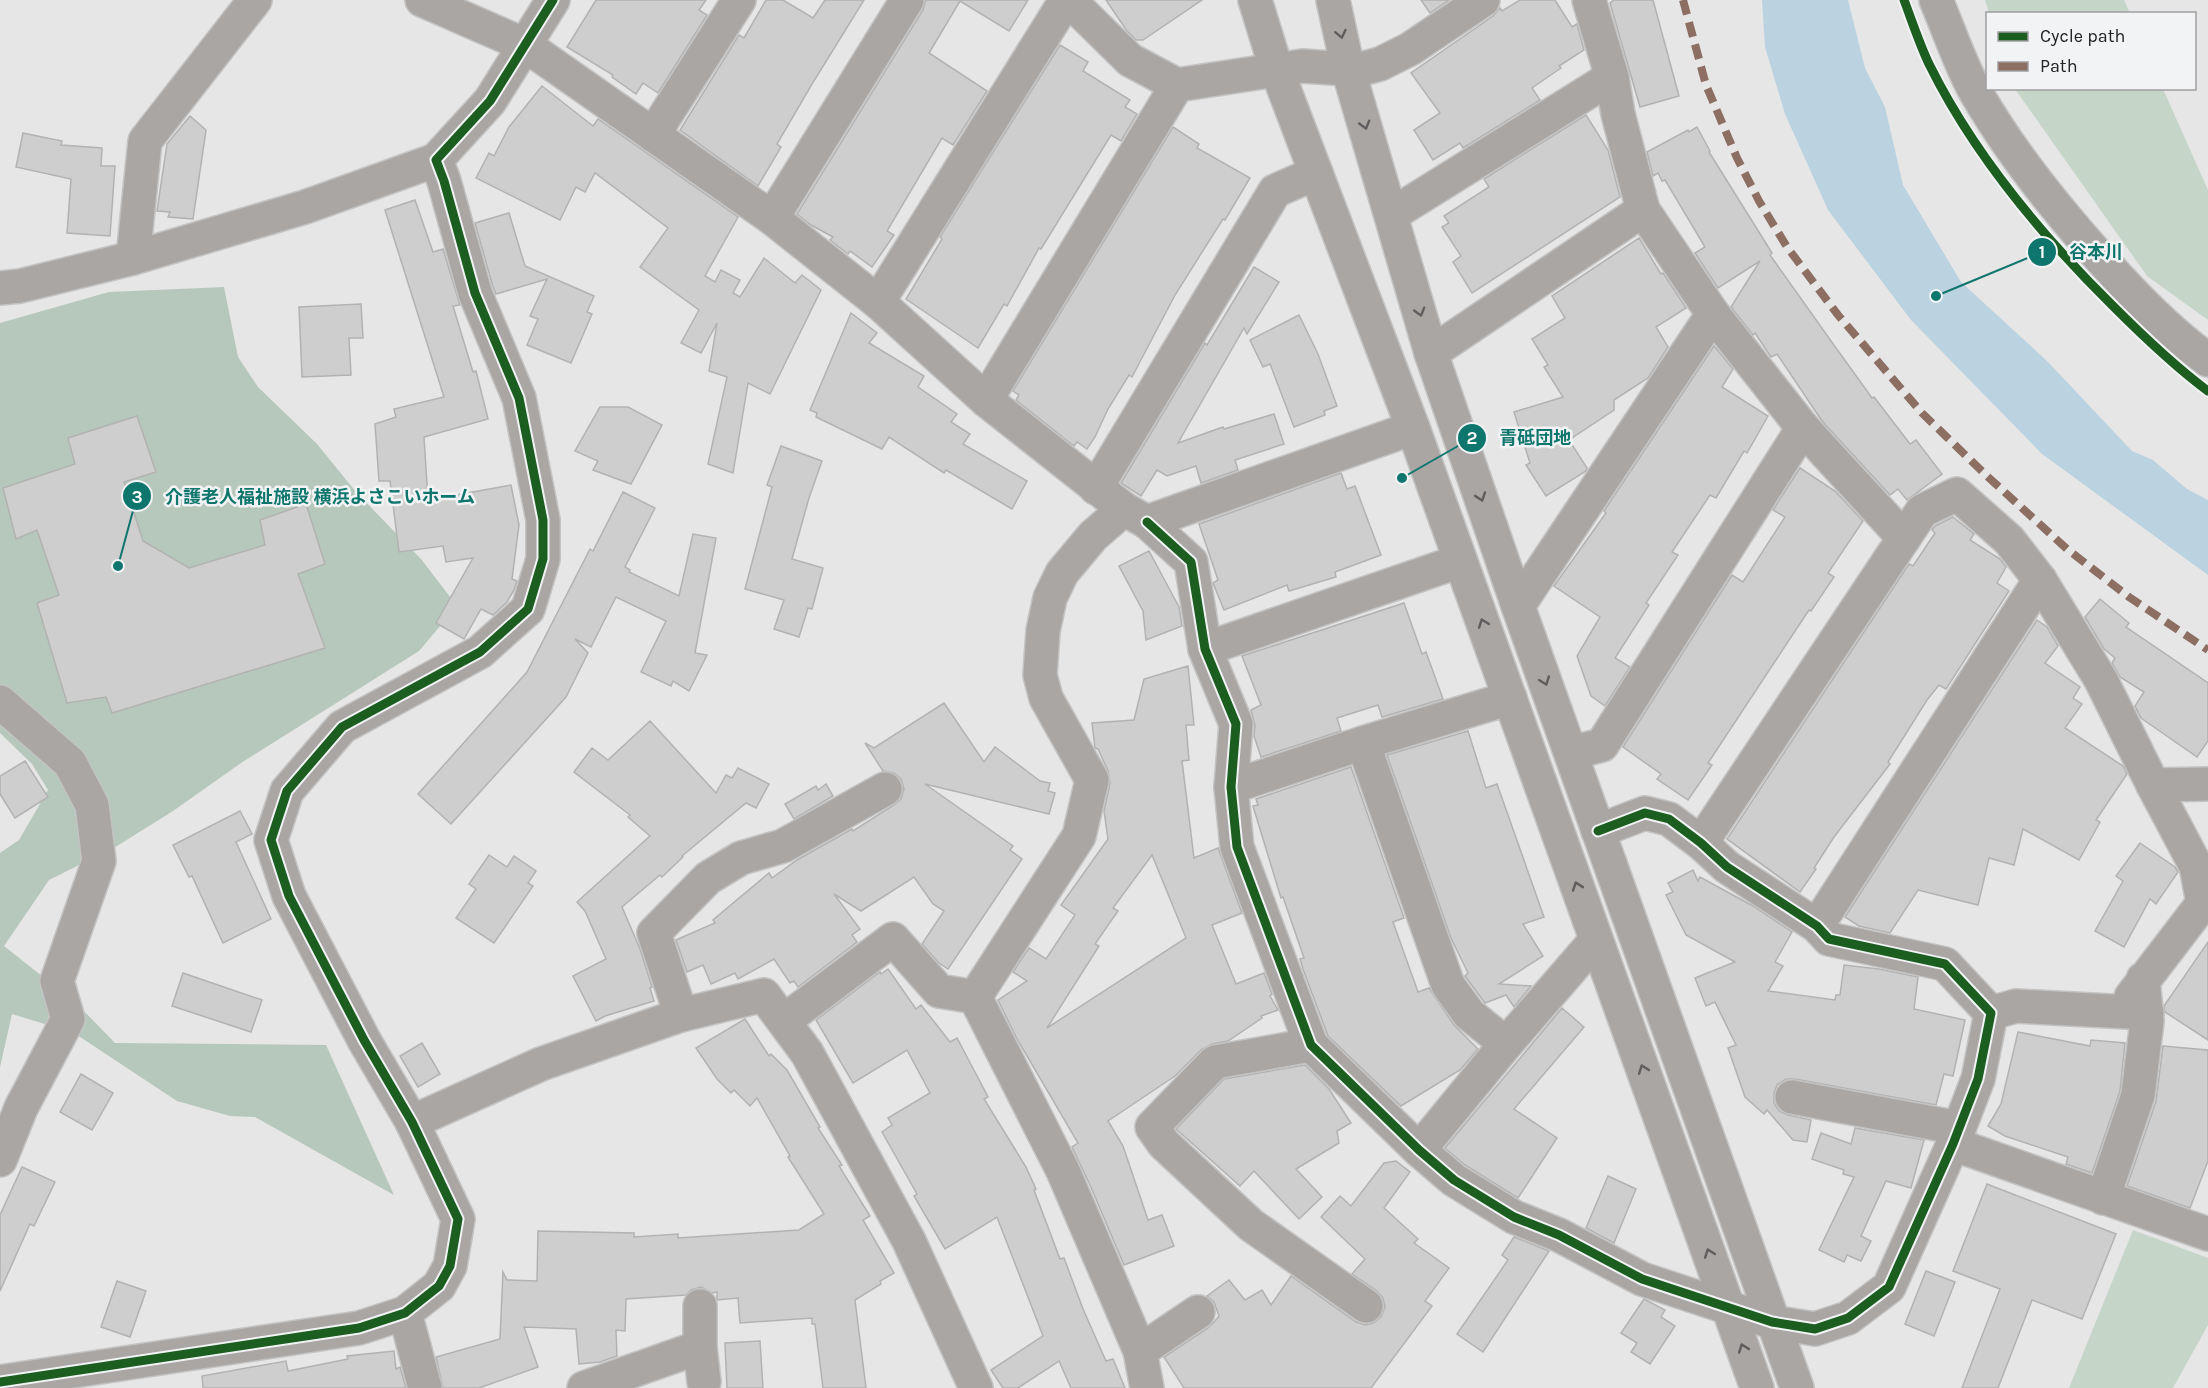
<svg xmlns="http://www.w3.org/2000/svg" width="2208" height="1388" font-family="Karla,'Noto Sans JP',sans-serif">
  <rect width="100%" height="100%" fill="#e6e6e6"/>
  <g fill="#c5d6c9">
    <polygon points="1985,0 2124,0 2130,13 1989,13"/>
    <polygon points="2015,89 2163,89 2208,190 2208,320 2147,276"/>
    <polygon points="2133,1230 2208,1258 2208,1325 2173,1388 2069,1388"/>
  </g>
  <polygon fill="#b6c7bb" points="224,287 238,357 258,387 317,444 356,492 421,559 457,606 419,651 241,763 173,811 117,846 49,880 4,946 76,1003 115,1043 326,1045 394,1195 255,1117 230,1116 177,1101 74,1033 12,1014 0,1067 0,853 19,840 48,790 32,764 0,733 0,323 109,292"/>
  <polygon fill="#bbd2e0" points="1762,0 1848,0 1865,68 1885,107 1903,185 1961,282 2047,361 2132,451 2153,460 2187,489 2208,500 2208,575 2042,454 1911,320 1828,210 1785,114 1765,47"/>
  <g fill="#cecece" stroke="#b2b2b2" stroke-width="1.5" fill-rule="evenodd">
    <polygon points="596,0 706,0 699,10 707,15 658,93 643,83 636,94 612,77 613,75 567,47"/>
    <polygon points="766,0 783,0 813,18 825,0 864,0 812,84 777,144 781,147 758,186 680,130 739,35 744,38"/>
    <polygon points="926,0 1028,0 1009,31 960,1 929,53 987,91 953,145 942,138 887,231 894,235 872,267 850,251 848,254 830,240 833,237 811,225 797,214 923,10"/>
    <polygon points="1106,0 1202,0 1143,40 1136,40 1127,31"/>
    <polygon points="1421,0 1449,0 1430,13"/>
    <polygon points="1520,0 1555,0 1572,27 1577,24 1584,50 1559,66 1561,68 1532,88 1540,100 1463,148 1460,143 1433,160 1414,130 1440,113 1411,73 1493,16 1500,8 1502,11"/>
    <polygon points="1614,0 1653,0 1679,96 1640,107 1610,3"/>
    <polygon points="1060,45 1088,62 1083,71 1130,100 1125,107 1137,114 1121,141 1111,135 1041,249 1039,248 1007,306 1004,304 978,348 906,299 942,239 940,237"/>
    <polygon points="542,86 593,126 598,119 738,217 705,276 715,282 721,270 740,280 733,293 740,297 764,258 795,283 802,275 821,290 770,394 748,383 733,473 708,464 727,377 709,371 717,323 701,353 681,343 699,310 640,267 668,228 595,173 585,192 576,187 560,220 476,178 489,153 494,156 509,127"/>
    <polygon points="1586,115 1608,150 1620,197 1472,293 1453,262 1461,256 1442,227 1449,223 1444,216 1489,187 1484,179"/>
    <polygon points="190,116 206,130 193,219 168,217 170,212 157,211 167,144"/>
    <polygon points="1173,127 1199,144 1197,148 1250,178 1225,220 1223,219 1175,295 1132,377 1129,375 1108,409 1095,437 1087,449 1077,442 1074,446 1016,400 1019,395 1013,391"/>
    <polygon points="1697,127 1710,151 1709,152 1772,253 1770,255 1836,348 1872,398 1874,397 1910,444 1916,440 1942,474 1907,500 1898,489 1890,495 1822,421 1777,354 1771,357 1755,333 1753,335 1731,307 1760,261 1718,288 1695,253 1705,247 1665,180 1662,181 1658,173 1653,176 1647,152 1688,130 1689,132"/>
    <polygon points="23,133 62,141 61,145 102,148 101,166 115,166 110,236 67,233 71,179 16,167"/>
    <polygon points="415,200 433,252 443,249 460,305 453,306 473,372 476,371 488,419 424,437 428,500 511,485 519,525 512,579 517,581 514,590 507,602 493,615 481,609 464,639 436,623 473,558 446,562 443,546 399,552 390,481 379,481 375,424 396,417 394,409 444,397 385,210"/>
    <polygon points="509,213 525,266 594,296 587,312 592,314 571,363 527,345 538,319 530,316 547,279 496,294 493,287 475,223"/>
    <polygon points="1639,238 1661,274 1663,273 1686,308 1656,327 1668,347 1648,378 1614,400 1614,410 1569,440 1587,468 1586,471 1546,496 1526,465 1530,463 1514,412 1563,397 1544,367 1548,365 1532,339 1565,318 1552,296"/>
    <polygon points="1254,267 1279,282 1247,334 1244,328 1178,443 1223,427 1224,429 1274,414 1284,444 1235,460 1238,470 1201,483 1196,466 1167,476 1157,470 1141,496 1121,483 1205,343 1207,345"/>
    <polygon points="361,304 363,338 349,338 351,375 302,377 299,307"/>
    <polygon points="851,313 877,333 869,343 924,376 918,387 957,414 951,422 970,434 963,444 1027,481 1012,509 946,470 944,473 889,437 882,449 816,417 817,413 810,410"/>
    <polygon points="1299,315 1318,354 1337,406 1324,411 1325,415 1294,427 1270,364 1263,367 1250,340"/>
    <polygon points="1714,346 1733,369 1722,387 1768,416 1747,453 1744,451 1716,498 1710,495 1672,552 1678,555 1646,603 1649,605 1615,658 1630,667 1605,706 1591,696 1577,656 1600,617 1554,586 1606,513 1604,511"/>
    <polygon points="600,407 628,407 662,425 631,484 593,470 598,461 575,451"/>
    <polygon points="137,416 156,472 124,482 143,541 189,568 265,545 260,520 306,504 325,564 298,574 325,648 112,713 106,697 67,703 37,603 59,595 37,530 16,539 3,488 75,464 68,438"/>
    <polygon points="781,446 822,461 809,498 792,559 823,568 812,609 808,608 799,637 774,629 784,600 745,589 772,487 767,485"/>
    <polygon points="1800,468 1835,491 1863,521 1828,573 1834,577 1811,611 1809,610 1708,763 1712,765 1688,800 1657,779 1661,774 1623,747 1732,575 1743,582 1785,517 1773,510"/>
    <polygon points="1341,473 1347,489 1355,486 1381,555 1335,572 1336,577 1289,591 1287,585 1224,610 1213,583 1218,580 1199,524"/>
    <polygon points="623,492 655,508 625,567 630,570 629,572 679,596 693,534 716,538 695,653 707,655 689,691 673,681 671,686 641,672 666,621 616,597 591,647 575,639 588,653 566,697 451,824 418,794 527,672 590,549 593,551"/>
    <polygon points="1953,517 1974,534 1970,540 2000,559 2006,567 1997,583 2009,591 1946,689 1939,685 1927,700 1888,762 1890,764 1834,837 1814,868 1816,869 1800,892 1727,839 1909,564 1913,566 1935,533 1932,530 1935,526"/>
    <polygon points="1149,551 1179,607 1182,626 1146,640 1143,611 1119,566"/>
    <polygon points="2100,599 2129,623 2126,627 2208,683 2208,741 2197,757 2141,718 2135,706 2144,692 2120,677 2112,663 2115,658 2104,649 2085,617"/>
    <polygon points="1404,603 1422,654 1426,652 1443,699 1382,717 1378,705 1337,718 1341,731 1261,757 1254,736 1255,725 1251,710 1261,705 1242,656"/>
    <polygon points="2037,620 2047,627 2058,646 2045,663 2080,687 2073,698 2082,704 2065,728 2123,766 2127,774 2096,820 2100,822 2079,860 2023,829 2014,865 1989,858 1978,905 1918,890 1890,933 1859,926 1845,917"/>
    <path d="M1188 666 1194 725H1186L1189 760 1182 761 1194 858 1218 848 1242 913 1212 925 1236 984 1264 973 1272 994 1270 996 1278 1010 1261 1016 1262 1018 1228 1041 1212 1044 1202 1049 1175 1076 1108 1121 1123 1146 1148 1220 1162 1215 1174 1246 1124 1265 1090 1185 1072 1147 1078 1143 1017 1039 998 1000 1027 981 1013 972 1029 948 1046 959 1075 915 1061 905 1108 839 1104 811 1110 783 1108 771 1098 749 1095 748 1092 723 1134 720 1144 679ZM1152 855 1186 938 1047 1028 1099 946 1095 944 1118 911 1113 908Z"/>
    <polygon points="944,703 984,762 995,747 1040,781 1050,783 1048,791 1055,793 1049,814 925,784 1013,846 1010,850 1022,859 948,969 939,963 922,944 944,911 933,904 914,877 861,911 834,894 860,929 852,935 857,942 798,987 794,981 790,983 774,959 738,979 735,973 711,984 703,965 687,972 676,940 715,923 713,920 769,873 772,878 797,860 852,829 853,831 894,805 901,799 904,789 901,779 894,773 883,771 865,743 874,748"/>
    <polygon points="650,721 716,793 726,775 732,778 738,768 769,784 756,808 746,803 682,856 683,857 662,877 660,875 622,907 640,949 652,987 650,988 654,1001 605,1016 596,1021 573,976 606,959 585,911 577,902 650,836 628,817 630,815 574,772 592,748 608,760"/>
    <polygon points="1468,731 1486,788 1497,784 1544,917 1523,924 1543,956 1499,984 1531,986 1514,1007 1506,995 1485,1003 1465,976 1468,973 1451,938 1387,755"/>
    <polygon points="25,761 48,797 15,818 0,794 0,776"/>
    <polygon points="1351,767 1404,918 1393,922 1418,992 1429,988 1454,1025 1478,1049 1460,1070 1401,1106 1328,1036 1303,969 1300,959 1304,958 1283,897 1281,898 1253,806 1258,805 1256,799"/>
    <polygon points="826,784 833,796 794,819 785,804 816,786 818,790"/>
    <polygon points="240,811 252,834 236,842 271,919 223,943 192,876 189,877 173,845"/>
    <polygon points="2140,843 2175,867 2178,872 2156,904 2150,899 2124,947 2095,931 2123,881 2116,876"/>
    <polygon points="489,855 507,867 514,856 536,871 528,883 533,886 494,943 456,918 476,889 469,884"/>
    <polygon points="1693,870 1698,881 1700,877 1753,906 1792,932 1775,962 1783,966 1768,991 1835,1000 1836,995 1840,995 1844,965 1879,969 1918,977 1914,1009 1965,1020 1953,1076 1944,1074 1936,1105 1795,1079 1786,1079 1777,1085 1774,1093 1774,1103 1779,1111 1788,1115 1811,1120 1807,1142 1793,1140 1767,1110 1764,1114 1745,1097 1728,1048 1736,1045 1715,1002 1706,1006 1695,978 1735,962 1686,935 1666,895 1673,892 1668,883"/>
    <polygon points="2208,942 2208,1040 2165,1012 2164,1006"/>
    <polygon points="888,969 916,1009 921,1005 950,1042 957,1038 988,1097 984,1099 1026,1167 1036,1189 1034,1190 1060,1259 1064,1258 1083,1309 1106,1361 1113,1359 1125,1388 1071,1388 1059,1361 1018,1388 1003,1388 991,1370 1043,1336 997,1217 945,1249 914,1196 917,1194 882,1132 892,1125 888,1118 930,1093 907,1050 853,1083 816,1020 880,972 881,974"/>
    <polygon points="183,973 262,1000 251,1032 172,1006"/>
    <polygon points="1562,1008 1584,1027 1514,1109 1557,1138 1518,1198 1465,1165 1445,1148"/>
    <polygon points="745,1019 769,1056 771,1054 787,1070 820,1127 818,1128 842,1165 839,1166 870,1216 863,1220 894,1273 880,1281 881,1284 855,1300 866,1388 823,1388 815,1324 812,1324 812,1318 740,1323 738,1298 717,1300 717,1292 712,1293 701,1287 691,1290 686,1295 626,1299 625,1331 616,1330 617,1356 600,1362 579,1364 576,1329 524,1327 538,1367 479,1388 443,1388 436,1357 500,1339 503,1272 507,1280 537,1281 538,1231 634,1233 634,1237 678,1234 678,1238 799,1230 824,1214 788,1157 790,1156 757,1098 750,1106 734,1090 731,1093 717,1079 696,1048"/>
    <polygon points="2018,1032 2090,1046 2091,1040 2125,1043 2120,1091 2092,1173 2066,1164 2068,1157 2005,1136 1988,1126 2001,1104"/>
    <polygon points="422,1043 440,1074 418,1087 400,1056"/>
    <polygon points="2163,1046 2208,1050 2208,1161 2190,1208 2127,1186 2156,1101"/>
    <polygon points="1305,1065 1329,1089 1351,1123 1337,1131 1339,1143 1296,1169 1322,1197 1299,1219 1254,1171 1240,1186 1176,1129 1224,1079"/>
    <polygon points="81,1074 113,1093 92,1130 60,1112"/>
    <polygon points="1855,1128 1924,1140 1911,1188 1886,1181 1861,1236 1871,1241 1861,1261 1847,1255 1844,1262 1819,1250 1854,1177 1843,1174 1844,1170 1812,1159 1821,1133 1851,1144"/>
    <polygon points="1396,1161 1410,1172 1384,1208 1418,1239 1414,1243 1449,1268 1425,1301 1432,1306 1371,1388 1184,1388 1164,1357 1208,1328 1215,1321 1219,1316 1214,1302 1207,1296 1229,1280 1245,1300 1262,1290 1271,1305 1291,1276 1356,1322 1365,1325 1373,1323 1381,1317 1385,1307 1383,1298 1377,1291 1352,1274 1365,1259 1321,1217 1340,1196 1351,1206 1384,1163"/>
    <polygon points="22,1167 55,1182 34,1226 30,1224 0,1291 0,1215"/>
    <polygon points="1608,1176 1636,1189 1614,1243 1586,1228"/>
    <polygon points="1987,1184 2116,1234 2082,1319 2032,1300 1998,1388 1962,1388 2000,1289 1953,1271"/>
    <polygon points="1514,1237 1549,1251 1483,1352 1457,1334 1508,1260 1502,1255"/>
    <polygon points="1926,1271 1955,1282 1934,1336 1905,1324"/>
    <polygon points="117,1281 146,1291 130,1337 101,1327"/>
    <polygon points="1644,1299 1665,1310 1661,1317 1675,1326 1650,1364 1631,1352 1637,1343 1621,1333"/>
    <polygon points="760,1341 763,1388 727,1388 725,1343"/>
    <polygon points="394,1351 396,1369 400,1367 406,1388 203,1388 202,1376 286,1361 288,1371 348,1359 347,1356"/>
  </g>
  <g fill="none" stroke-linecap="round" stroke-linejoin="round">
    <defs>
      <g id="minor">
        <polyline points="1069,0 1130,60 1177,85 1302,66 1348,69 1365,68 1380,64 1410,49 1483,0"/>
        <polyline points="1589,0 1612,77 1618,114 1643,210 1713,314 1803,428 1904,538"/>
        <polyline points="525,45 772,218 878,302 986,400 1124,509 1147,522 1413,428"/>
        <polyline points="653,135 739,0"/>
        <polyline points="1391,215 1612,77"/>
        <polyline points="772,218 907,0"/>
        <polyline points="133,258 145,141 255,0"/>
        <polyline points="0,288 20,286 133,258 305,207 436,160"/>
        <polyline points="878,302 1066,0"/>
        <polyline points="1431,353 1643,210"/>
        <polyline points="986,400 1177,85"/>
        <polyline points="1096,488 1275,191 1316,173"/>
        <polyline points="1124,509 1093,536 1062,573 1050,598 1043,631 1040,675 1046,698 1092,780 1079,836 975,997 1063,1171 1140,1351 1147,1388"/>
        <polyline points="1147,522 1191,562 1205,649 1236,724 1231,787 1237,847 1311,1045 1419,1150 1454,1180 1514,1217 1559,1235 1642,1279 1772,1322 1815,1329 1848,1318 1889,1287 1953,1144 1978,1079 1991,1013 1945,964 1829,939 1817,926 1727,867 1701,843 1669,819 1645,813 1598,831"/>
        <polyline points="1518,606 1713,314"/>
        <polyline points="1205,649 1460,561"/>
        <polyline points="0,702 70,763 92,805 99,861 57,981 68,1019 21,1108 0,1160"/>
        <polyline points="1363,743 1448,985 1469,1014 1506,1044"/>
        <polyline points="1571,753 1602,745 1803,428"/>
        <polyline points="2153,785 2208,784"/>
        <polyline points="1231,787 1363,743 1510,698"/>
        <polyline points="1701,843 1922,511 1957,494 2009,540 2040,580 2101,680 2153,785 2196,866 2203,903 2208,907"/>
        <polyline points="1817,926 2040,580"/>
        <polyline points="2131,997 2203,903"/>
        <polyline points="1991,1013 2016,1006 2147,1013"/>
        <polyline points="681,1015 654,933 708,878 741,858 783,846 885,789"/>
        <polyline points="784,1021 893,939 939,991 975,997"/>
        <polyline points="1311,1045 1215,1062 1152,1127 1164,1144 1251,1225 1366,1306"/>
        <polyline points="1792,1097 1959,1128"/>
        <polyline points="412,1122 541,1064 681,1015 764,995 807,1053 909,1241 976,1388"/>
        <polyline points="1953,1144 2208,1234"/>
        <polyline points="1419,1150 1506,1044 1596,940"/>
        <polyline points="2103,1198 2138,1095 2147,1021 2143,979"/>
        <polyline points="700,1306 700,1347 704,1382"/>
        <polyline points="405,1313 425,1388"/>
        <polyline points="1140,1351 1198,1312"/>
        <polyline points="584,1388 700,1347"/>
      </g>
      <g id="tertiary">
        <polyline points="422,0 525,45"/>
        <polyline points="1255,0 1276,68 1413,428 1757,1388"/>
        <polyline points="1333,0 1348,69 1431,353 1518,606 1797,1388"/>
        <path d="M1936 0C1949 30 1962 70 1978 96 2013 156 2056 209 2102 260 2134 296 2169 332 2208 360"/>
        <polyline points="0,1382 359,1328 405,1313 439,1286 450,1266 458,1219 412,1122 364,1040 289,896 271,840 287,791 342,727 480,652 528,609 543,559 543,520 519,398 475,293 444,181 436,160 490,101 553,0"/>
      </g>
    </defs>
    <use href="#minor" stroke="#c3c3c3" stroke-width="36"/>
    <use href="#tertiary" stroke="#c3c3c3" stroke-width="36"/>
    <use href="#minor" stroke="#a9a6a4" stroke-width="33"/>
    <use href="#tertiary" stroke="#a9a6a4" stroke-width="33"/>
    <polyline stroke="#8d6e63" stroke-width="8" stroke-dasharray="15 8" stroke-linecap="butt" points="1683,0 1706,85 1737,158 1759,201 1787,247 1838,315 1922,413 1987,476 2067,549 2129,597 2208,650"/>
    <defs>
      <g id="cycleway">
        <path d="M1904 0C1912 21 1919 43 1929 64 1974 155 2041 235 2113 306 2143 336 2174 366 2208 391"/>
        <polyline points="1147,522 1191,562 1205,649 1236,724 1231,787 1237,847 1311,1045 1419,1150 1454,1180 1514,1217 1559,1235 1642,1279 1772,1322 1815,1329 1848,1318 1889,1287 1953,1144 1978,1079 1991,1013 1945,964 1829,939 1817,926 1727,867 1701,843 1669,819 1645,813 1598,831"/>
        <polyline points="0,1382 359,1328 405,1313 439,1286 450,1266 458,1219 412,1122 364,1040 289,896 271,840 287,791 342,727 480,652 528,609 543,559 543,520 519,398 475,293 444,181 436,160 490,101 553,0"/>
      </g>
    </defs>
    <use href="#cycleway" stroke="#f2f3f5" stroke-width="13"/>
    <use href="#cycleway" stroke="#1b5e20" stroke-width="9"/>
  </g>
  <defs><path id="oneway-chevron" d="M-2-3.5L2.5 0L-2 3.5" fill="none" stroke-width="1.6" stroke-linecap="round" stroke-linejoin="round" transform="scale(1.5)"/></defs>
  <g stroke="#5f5d5d">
    <use href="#oneway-chevron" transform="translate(1341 34) rotate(78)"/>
    <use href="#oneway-chevron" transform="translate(1365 125) rotate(74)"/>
    <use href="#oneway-chevron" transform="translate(1420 312) rotate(74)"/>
    <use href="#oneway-chevron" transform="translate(1481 497) rotate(71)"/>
    <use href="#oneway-chevron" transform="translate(1483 623) rotate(-110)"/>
    <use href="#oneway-chevron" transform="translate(1545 681) rotate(70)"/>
    <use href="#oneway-chevron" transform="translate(1577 886) rotate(-109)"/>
    <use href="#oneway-chevron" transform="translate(1643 1069) rotate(-110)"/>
    <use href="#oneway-chevron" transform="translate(1709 1253) rotate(-110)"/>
    <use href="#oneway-chevron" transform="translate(1743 1348) rotate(-110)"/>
  </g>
  <path fill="none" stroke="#0f766e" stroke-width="2" d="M1936 296L2042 252M1402 478L1472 438M118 566L137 496"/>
  <g fill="#0f766e" stroke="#f2f3f5" stroke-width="2">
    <circle cx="1936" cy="296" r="6"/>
    <circle cx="1402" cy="478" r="6"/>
    <circle cx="118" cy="566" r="6"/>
    <circle cx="2042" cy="252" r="15"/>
    <circle cx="1472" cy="438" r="15"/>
    <circle cx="137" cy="496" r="15"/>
  </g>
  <g font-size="18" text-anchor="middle" font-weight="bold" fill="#fff">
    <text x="2042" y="258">1</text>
    <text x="1472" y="444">2</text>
    <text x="137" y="503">3</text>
  </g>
  <g font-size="18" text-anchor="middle" font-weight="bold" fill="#0f766e" stroke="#f2f3f5" stroke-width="5" stroke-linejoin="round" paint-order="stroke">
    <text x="2096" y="258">谷本川</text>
    <text x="1535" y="444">青砥団地</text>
    <text x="320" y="503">介護老人福祉施設 横浜よさこいホーム</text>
  </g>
  <rect x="1986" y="12" width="210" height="78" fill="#f2f3f5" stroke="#9f9fa1" stroke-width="1.5"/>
  <rect x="1998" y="32" width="30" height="9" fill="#1b5e20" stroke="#9f9fa1" stroke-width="1.5"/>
  <text x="2040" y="42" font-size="18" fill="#222223">Cycle path</text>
  <rect x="1998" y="62" width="30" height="9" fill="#8d6e63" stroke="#9f9fa1" stroke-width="1.5"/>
  <text x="2040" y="72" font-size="18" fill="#222223">Path</text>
</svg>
